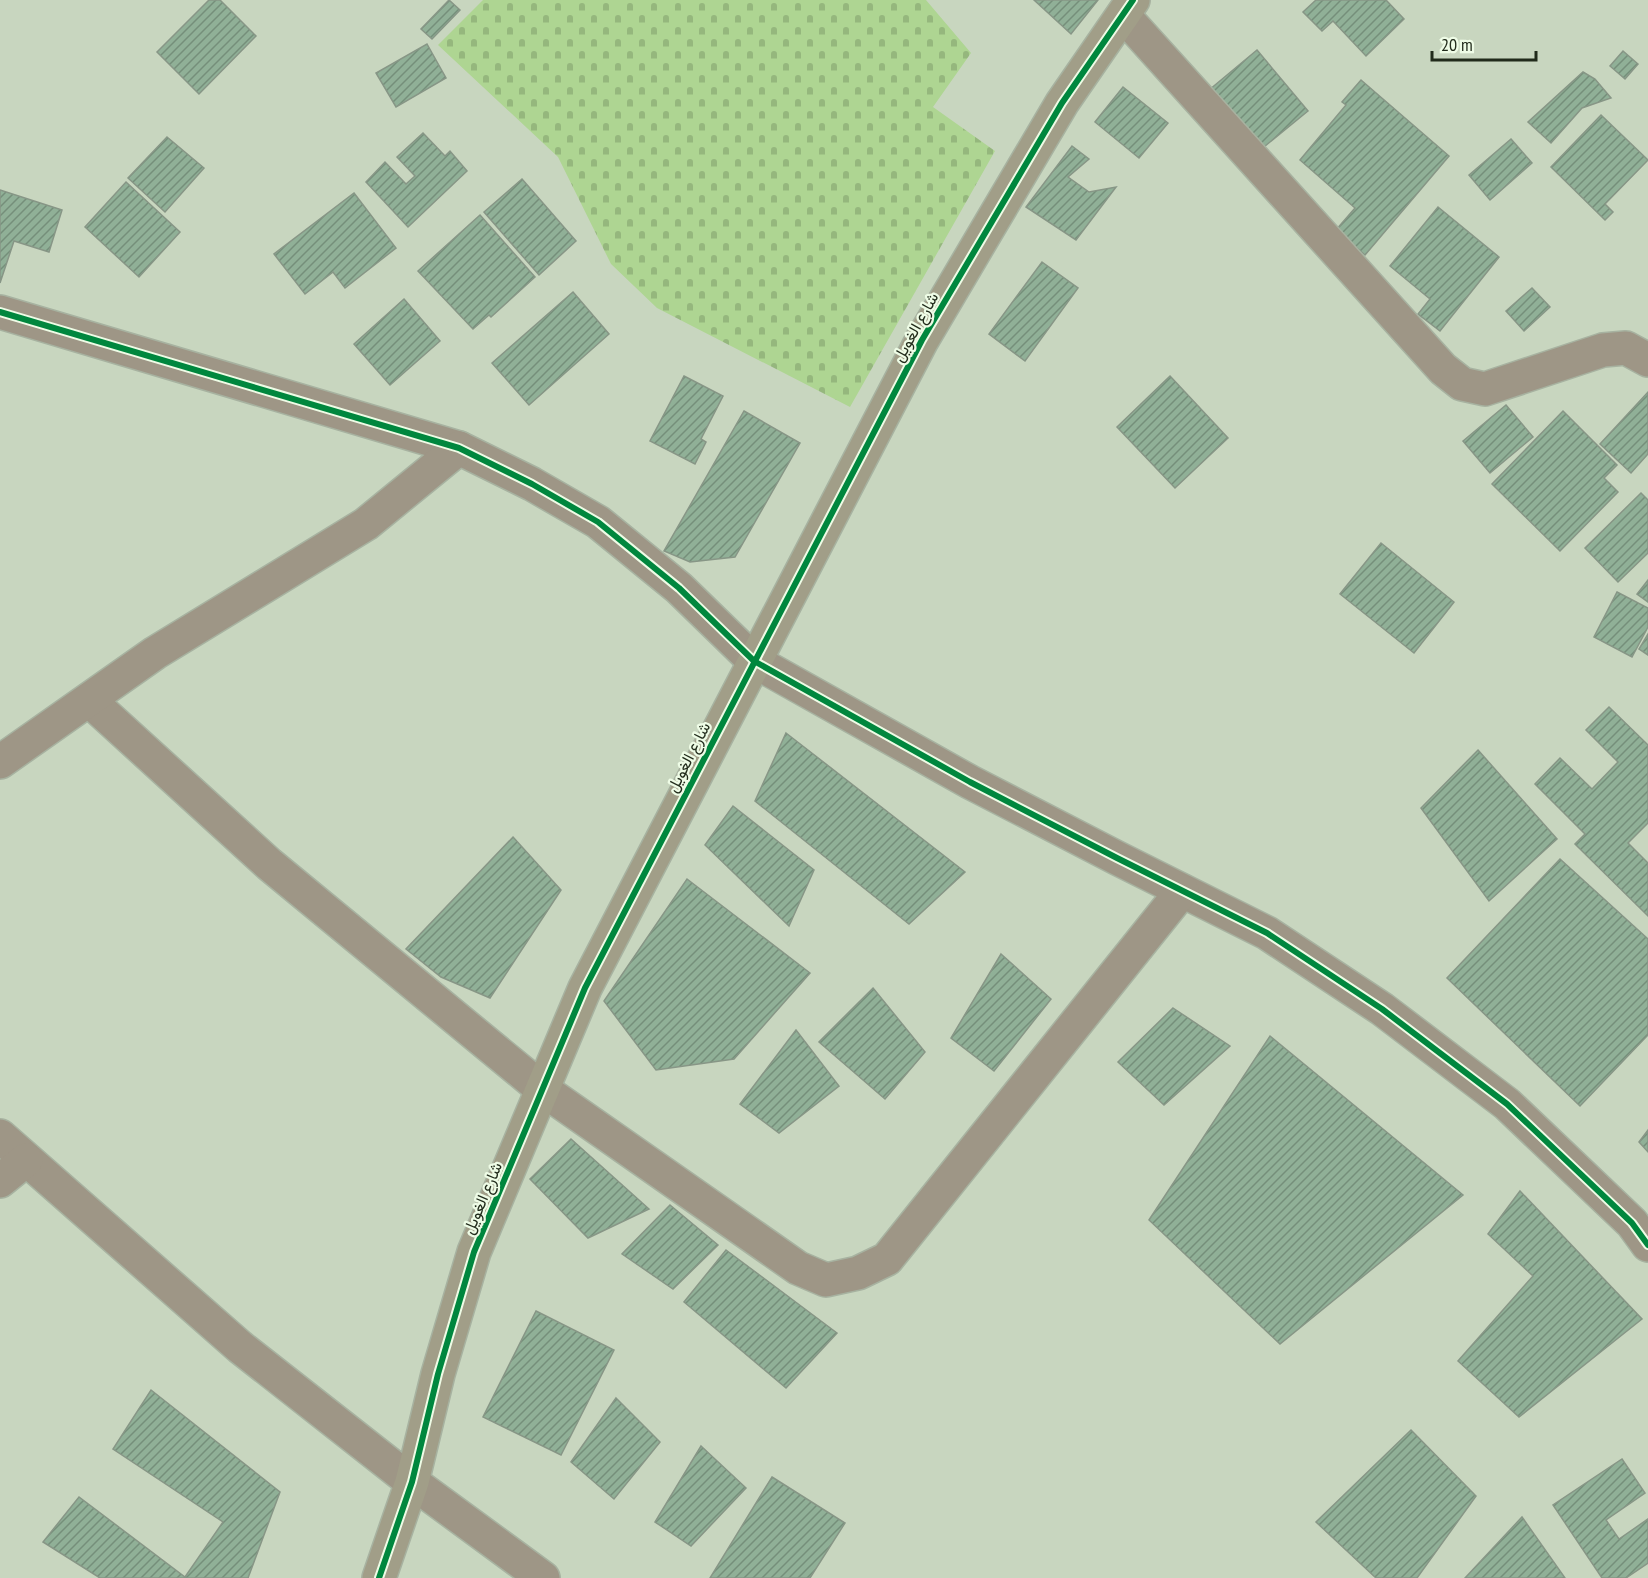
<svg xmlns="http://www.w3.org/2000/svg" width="1648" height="1578" font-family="'PT Sans Narrow',Vazirmatn,sans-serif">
  <defs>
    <pattern id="cemetery-stones" width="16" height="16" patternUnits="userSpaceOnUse" patternTransform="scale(1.5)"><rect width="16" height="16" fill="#aed592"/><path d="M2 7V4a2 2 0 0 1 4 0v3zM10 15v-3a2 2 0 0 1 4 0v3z" fill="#95b77d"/></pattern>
    <pattern id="building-hatch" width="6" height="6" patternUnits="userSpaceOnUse" patternTransform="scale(1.5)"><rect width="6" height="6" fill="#90b097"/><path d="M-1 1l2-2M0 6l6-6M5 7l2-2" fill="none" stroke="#758f7a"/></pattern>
  </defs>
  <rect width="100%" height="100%" fill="#c8d6bf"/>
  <polygon fill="url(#cemetery-stones)" points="483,0 926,0 971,53 933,107 995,151 850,407 657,308 611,264 558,157 438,45"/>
  <g fill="url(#building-hatch)" stroke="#879686" stroke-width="1.5">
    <polygon points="209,0 220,0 256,36 199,94 157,52"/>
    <polygon points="449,0 460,10 432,39 421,29"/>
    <polygon points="1034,0 1098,0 1071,34"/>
    <polygon points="1316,0 1386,0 1404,19 1366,56 1333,21 1322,31 1303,12"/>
    <polygon points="427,44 446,78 396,107 376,73"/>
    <polygon points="1257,50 1308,111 1259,151 1209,90"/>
    <polygon points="1623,51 1638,64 1625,79 1610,66"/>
    <polygon points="1583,72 1595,79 1611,98 1582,108 1551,143 1528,122"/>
    <polygon points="1361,80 1449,156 1365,255 1336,230 1355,208 1300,160 1346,105 1342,102"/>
    <polygon points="1123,87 1168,123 1139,158 1095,122"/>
    <polygon points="1601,115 1648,160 1605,204 1613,212 1605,220 1551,167"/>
    <polygon points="423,133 445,156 450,151 467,171 408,227 366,182 385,162 406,184 415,176 397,157"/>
    <polygon points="167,137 204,168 165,212 128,178"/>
    <polygon points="1511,139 1532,163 1490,200 1469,175"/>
    <polygon points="1072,146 1089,159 1068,177 1089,192 1116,187 1076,240 1026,207"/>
    <polygon points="522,179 576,241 539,275 484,212"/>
    <polygon points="126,182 180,232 139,277 85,227"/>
    <polygon points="0,190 62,210 49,252 14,241 0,283"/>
    <polygon points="354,193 396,248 345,288 333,272 305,294 274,254"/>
    <polygon points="1438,207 1499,257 1440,331 1418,314 1430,299 1390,266"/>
    <polygon points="480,215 535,277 491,317 489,315 473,329 418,271"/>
    <polygon points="1042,262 1078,288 1025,361 989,334"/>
    <polygon points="1532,288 1550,307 1524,331 1506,311"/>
    <polygon points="573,292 609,334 529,405 492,363"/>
    <polygon points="404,299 440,341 390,385 354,344"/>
    <polygon points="684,376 723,396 701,439 706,442 695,464 650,441"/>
    <polygon points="1170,376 1228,438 1175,488 1117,427"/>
    <polygon points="1648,392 1648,454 1631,473 1600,444"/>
    <polygon points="1506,405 1533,437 1490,473 1463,441"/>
    <polygon points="744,411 800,443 735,557 690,562 664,551"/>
    <polygon points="1563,411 1617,465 1604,478 1618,492 1560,551 1492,484"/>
    <polygon points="1641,493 1648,500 1648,553 1618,582 1585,548"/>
    <polygon points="1381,543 1454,602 1414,653 1340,594"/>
    <polygon points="1648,580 1648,602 1637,594"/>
    <polygon points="1617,592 1648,608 1648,627 1632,657 1594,637"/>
    <polygon points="1648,634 1648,655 1639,649"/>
    <polygon points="1609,707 1648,745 1648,823 1628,843 1648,863 1648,916 1575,844 1585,834 1535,784 1560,758 1592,789 1618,762 1586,730"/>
    <polygon points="786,733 965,872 909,924 755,801"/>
    <polygon points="1478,750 1557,839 1489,901 1421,808"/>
    <polygon points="733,806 814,870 789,926 705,845"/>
    <polygon points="513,837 561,890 490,998 441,977 406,949"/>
    <polygon points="1560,859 1648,939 1648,1035 1580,1106 1447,978"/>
    <polygon points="687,879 810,973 734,1059 656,1070 604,1001"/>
    <polygon points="1001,954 1051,999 994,1071 951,1038"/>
    <polygon points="873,988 925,1052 885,1099 819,1042"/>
    <polygon points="1173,1008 1230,1046 1164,1105 1118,1062"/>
    <polygon points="796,1030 839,1086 779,1133 740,1104"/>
    <polygon points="1270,1036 1463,1195 1280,1344 1149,1220"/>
    <polygon points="1648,1130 1648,1152 1639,1142"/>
    <polygon points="571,1139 649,1209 588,1238 530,1179"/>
    <polygon points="1520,1191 1642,1319 1519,1417 1458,1361 1533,1276 1488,1234"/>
    <polygon points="670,1205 718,1245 673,1289 622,1254"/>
    <polygon points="726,1250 837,1333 786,1388 684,1302"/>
    <polygon points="536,1311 614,1350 561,1455 483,1417"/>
    <polygon points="151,1390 280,1492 248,1578 100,1578 43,1542 79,1497 185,1577 223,1522 113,1449"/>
    <polygon points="616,1398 660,1442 614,1499 571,1462"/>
    <polygon points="1411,1430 1476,1496 1417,1578 1376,1578 1316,1522"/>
    <polygon points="701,1446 746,1488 691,1546 655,1522"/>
    <polygon points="1622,1459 1645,1493 1606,1520 1619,1539 1648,1519 1648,1563 1626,1578 1602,1578 1553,1505"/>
    <polygon points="772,1477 845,1523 810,1578 710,1578"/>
    <polygon points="1522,1517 1565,1578 1465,1578"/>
  </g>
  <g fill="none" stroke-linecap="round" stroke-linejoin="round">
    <defs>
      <g id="street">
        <polyline points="1123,15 1443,369 1462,384 1485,389 1603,350 1626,348 1648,360"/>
        <polyline points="0,312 459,448 532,484 598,522 679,588 754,661 970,782 1117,858 1267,933 1382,1009 1507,1104 1632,1223 1648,1245"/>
        <polyline points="89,700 269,864 542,1089 798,1268 826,1280 858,1273 887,1259 1182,891"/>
        <polyline points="0,762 155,653 366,524 459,448"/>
        <polyline points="0,1136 240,1347 412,1482 543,1578"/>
        <polyline points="0,1181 26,1160"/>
      </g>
      <polyline id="secondary" points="379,1578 412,1482 438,1374 474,1252 585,988 922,340 1062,103 1133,0"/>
    </defs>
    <use href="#street" stroke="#a7b2a0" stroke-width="36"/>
    <use href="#secondary" stroke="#a7b2a0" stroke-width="36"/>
    <use href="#street" stroke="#9e9686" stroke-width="33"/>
    <use href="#secondary" stroke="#a19e88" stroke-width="33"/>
    <defs>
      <g id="cycleway">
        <polyline points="0,312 459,448 532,484 598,522 679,588 754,661 970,782 1117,858 1267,933 1382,1009 1507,1104 1632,1223 1648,1245"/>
        <polyline points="379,1578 412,1482 438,1374 474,1252 585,988 922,340 1062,103 1133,0"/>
      </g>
    </defs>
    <use href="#cycleway" stroke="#eefce6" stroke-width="10"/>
    <use href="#cycleway" stroke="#00873e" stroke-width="6"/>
  </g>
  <g text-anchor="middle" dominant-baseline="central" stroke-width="4.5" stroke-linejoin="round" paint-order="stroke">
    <g font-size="16" fill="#212b1b" stroke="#eefce6">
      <text transform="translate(915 327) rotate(-61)">شارع الغويل</text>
      <text transform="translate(688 757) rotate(-63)">شارع الغويل</text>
      <text transform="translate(482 1198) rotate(-67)">شارع الغويل</text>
    </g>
  </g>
  <path d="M1432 51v9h104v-9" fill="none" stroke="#212b1b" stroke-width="3"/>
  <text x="1441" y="51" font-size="18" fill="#212b1b" stroke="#eefce6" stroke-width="4.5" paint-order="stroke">20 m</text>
</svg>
